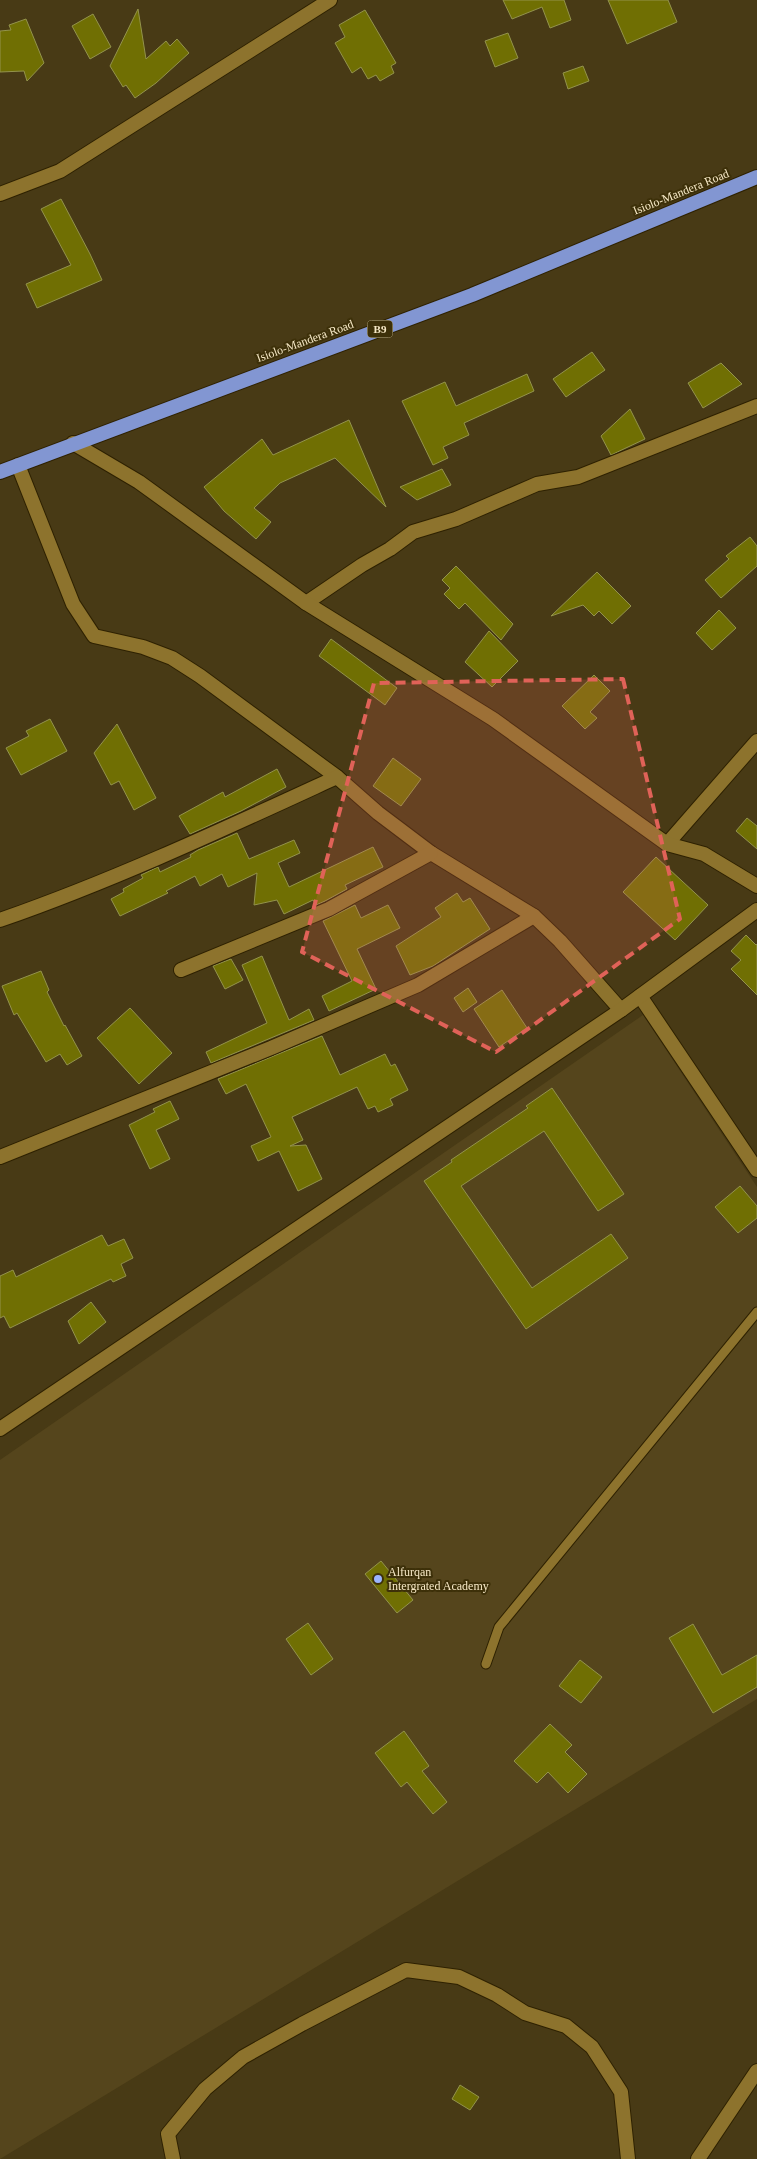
<svg xmlns="http://www.w3.org/2000/svg" width="757" height="2159" font-family="'Times New Roman',serif">
  <rect width="100%" height="100%" fill="#483a15"/>
  <polygon fill="#55451c" points="643,1015 757,1187 757,1699 0,2159 0,1460"/>
  <g fill="#706f03" stroke="#93934c">
    <polygon points="503,0 564,0 571,20 550,28 542,7 512,19"/>
    <polygon points="608,0 668,0 677,22 627,44"/>
    <polygon points="138,9 146,59 166,41 170,46 177,39 189,53 156,83 135,98 126,85 123,87 110,66"/>
    <polygon points="365,10 396,63 391,66 394,73 380,81 376,75 368,79 361,67 352,73 335,43 345,37 339,25"/>
    <polygon points="93,14 111,47 90,59 72,26"/>
    <polygon points="26,19 44,63 27,81 24,71 0,72 0,31 11,30 9,25"/>
    <polygon points="508,33 518,58 495,67 485,41"/>
    <polygon points="583,66 589,81 568,89 563,73"/>
    <polygon points="61,199 90,254 102,280 37,308 26,284 71,265 41,209"/>
    <polygon points="592,352 605,370 566,397 553,379"/>
    <polygon points="721,363 742,384 703,408 688,383"/>
    <polygon points="527,374 534,391 464,423 469,435 443,447 448,458 433,465 402,401 445,382 456,406"/>
    <polygon points="630,409 645,439 611,455 601,436"/>
    <polygon points="349,420 386,507 335,458 280,483 254,508 271,522 256,539 224,511 204,487 262,439 273,455"/>
    <polygon points="442,469 451,485 417,500 400,487"/>
    <polygon points="750,537 757,546 757,566 721,598 705,580 729,559 726,556"/>
    <polygon points="456,566 513,624 501,640 465,603 459,609 444,594 450,588 442,580"/>
    <polygon points="597,572 631,606 612,624 599,611 594,616 583,605 551,616"/>
    <polygon points="719,610 736,628 712,650 696,633"/>
    <polygon points="489,631 518,661 492,687 465,662"/>
    <polygon points="331,639 397,688 385,705 319,656"/>
    <polygon points="594,675 610,691 590,712 597,718 585,729 562,706"/>
    <polygon points="50,719 67,751 21,775 6,748 29,736 26,731"/>
    <polygon points="117,724 156,798 134,810 119,781 111,785 94,753"/>
    <polygon points="393,758 421,779 401,806 373,786"/>
    <polygon points="277,769 286,787 241,811 190,834 179,816 223,792 225,797"/>
    <polygon points="747,818 757,826 757,849 736,831"/>
    <polygon points="237,833 249,859 294,840 300,853 278,863 289,887 373,847 383,867 345,885 347,889 325,901 316,905 313,900 284,914 277,900 254,905 257,873 228,887 222,874 200,886 195,876 166,891 168,893 120,916 111,899 124,892 123,889 143,878 141,875 158,867 160,872 191,857 190,855 198,850"/>
    <polygon points="656,857 708,905 675,940 623,892"/>
    <polygon points="457,893 463,902 470,898 490,929 433,966 410,975 396,946 441,917 435,908"/>
    <polygon points="355,905 361,918 388,905 400,928 357,949 376,989 329,1011 322,996 352,981 323,921"/>
    <polygon points="746,935 756,945 757,944 757,995 731,969 741,960 731,951"/>
    <polygon points="262,956 289,1020 309,1009 314,1020 211,1063 206,1052 267,1023 242,965"/>
    <polygon points="231,959 243,980 225,989 213,966"/>
    <polygon points="41,971 49,990 47,992 64,1026 65,1025 82,1056 67,1065 60,1054 46,1062 17,1013 14,1015 2,986"/>
    <polygon points="468,988 477,1002 463,1012 454,998"/>
    <polygon points="502,990 527,1028 499,1047 474,1009"/>
    <polygon points="130,1008 172,1053 139,1084 97,1038"/>
    <polygon points="322,1036 340,1075 385,1054 391,1066 395,1064 408,1090 390,1099 393,1105 378,1112 375,1106 368,1109 357,1087 292,1117 303,1140 290,1146 306,1145 322,1179 298,1191 279,1151 258,1161 251,1146 271,1137 246,1084 226,1094 218,1079"/>
    <polygon points="552,1088 624,1194 598,1211 544,1131 461,1186 532,1288 611,1234 628,1258 526,1329 424,1181 452,1162 451,1160 528,1108 526,1106"/>
    <polygon points="170,1101 179,1119 156,1130 170,1159 150,1169 129,1125 155,1112 153,1109"/>
    <polygon points="740,1186 757,1206 757,1218 738,1233 715,1207"/>
    <polygon points="102,1235 108,1246 124,1239 133,1258 121,1264 126,1276 113,1282 111,1279 10,1328 4,1316 0,1318 0,1276 13,1270 16,1277"/>
    <polygon points="91,1302 106,1322 79,1344 68,1321"/>
    <polygon points="381,1561 413,1600 397,1613 365,1574"/>
    <polygon points="308,1623 333,1659 311,1675 286,1639"/>
    <polygon points="693,1624 722,1675 757,1655 757,1687 713,1713 669,1638"/>
    <polygon points="580,1660 602,1677 581,1703 559,1686"/>
    <polygon points="550,1724 572,1745 565,1752 587,1774 568,1793 548,1772 537,1783 514,1761"/>
    <polygon points="404,1731 429,1766 422,1771 447,1802 433,1814 407,1782 401,1787 375,1753"/>
    <polygon points="460,2085 479,2097 470,2110 452,2099"/>
  </g>
  <g fill="none" stroke-linecap="round" stroke-linejoin="round">
    <defs>
      <polyline id="service" points="486,1664 499,1627 757,1312"/>
      <g id="minor">
        <polyline points="0,194 60,171 330,0"/>
        <polyline points="18,465 73,604 94,636 143,647 172,658 200,676 337,777 378,813 431,853 534,916 560,941 621,1010"/>
        <polyline points="306,603 362,565 390,549 413,532 456,519 537,484 578,477 757,406"/>
        <polyline points="667,844 757,741"/>
        <path d="M0 920C115 880 226 828 337 777"/>
        <polyline points="181,970 329,909 431,853"/>
        <polyline points="640,996 757,1170"/>
        <polyline points="0,1157 271,1048 418,985 534,916"/>
        <polyline points="0,1429 621,1010 757,910"/>
        <polyline points="173,2159 168,2134 205,2089 243,2057 302,2024 406,1970 459,1977 497,1995 525,2013 566,2026 592,2047 621,2092 628,2159"/>
      </g>
      <g id="tertiary">
        <polyline points="73,443 139,482 306,603 493,719 667,844 704,854 757,886"/>
        <polyline points="698,2159 757,2071"/>
      </g>
      <polyline id="trunk" points="0,472 472,295 757,177"/>
    </defs>
    <use href="#service" stroke="#2e2100" stroke-width="11"/>
    <use href="#minor" stroke="#2e2100" stroke-width="16"/>
    <use href="#tertiary" stroke="#2e2100" stroke-width="16"/>
    <use href="#trunk" stroke="#2e2100" stroke-width="16"/>
    <use href="#service" stroke="#8d732d" stroke-width="9"/>
    <use href="#minor" stroke="#8d732d" stroke-width="14"/>
    <use href="#tertiary" stroke="#8d732d" stroke-width="14"/>
    <use href="#trunk" stroke="#8296d2" stroke-width="14"/>
  </g>
  <path fill="#e06258" fill-opacity="0.2" stroke="#e06258" stroke-width="4" stroke-dasharray="10 6" stroke-linejoin="round" d="M623 679 680 919 496 1052 302 952 374 683Z"/>
  <circle fill="#9bb5fd" stroke="#3d3009" stroke-width="2" cx="378" cy="1579" r="5"/>
  <g text-anchor="middle" dominant-baseline="central" stroke-width="4" stroke-linejoin="round" paint-order="stroke">
    <rect fill="#3d3009" stroke="#bfb28e" stroke-width="1" x="367.5" y="320.5" width="25" height="17" rx="4"/>
    <g font-size="11" font-weight="bold" fill="#f7e9c7">
      <text x="380" y="329">B9</text>
    </g>
    <g font-size="12" fill="#f7e9c7" stroke="#3d3009">
      <text transform="translate(681 192) rotate(-22)">Isiolo-Mandera Road</text>
      <text transform="translate(305 341) rotate(-20)">Isiolo-Mandera Road</text>
    </g>
    <g font-size="12" fill="#f7e9c7" stroke="#3d3009" text-anchor="start">
      <text x="388" y="1572">Alfurqan<tspan x="388" dy="14">Intergrated Academy</tspan></text>
    </g>
  </g>
</svg>
